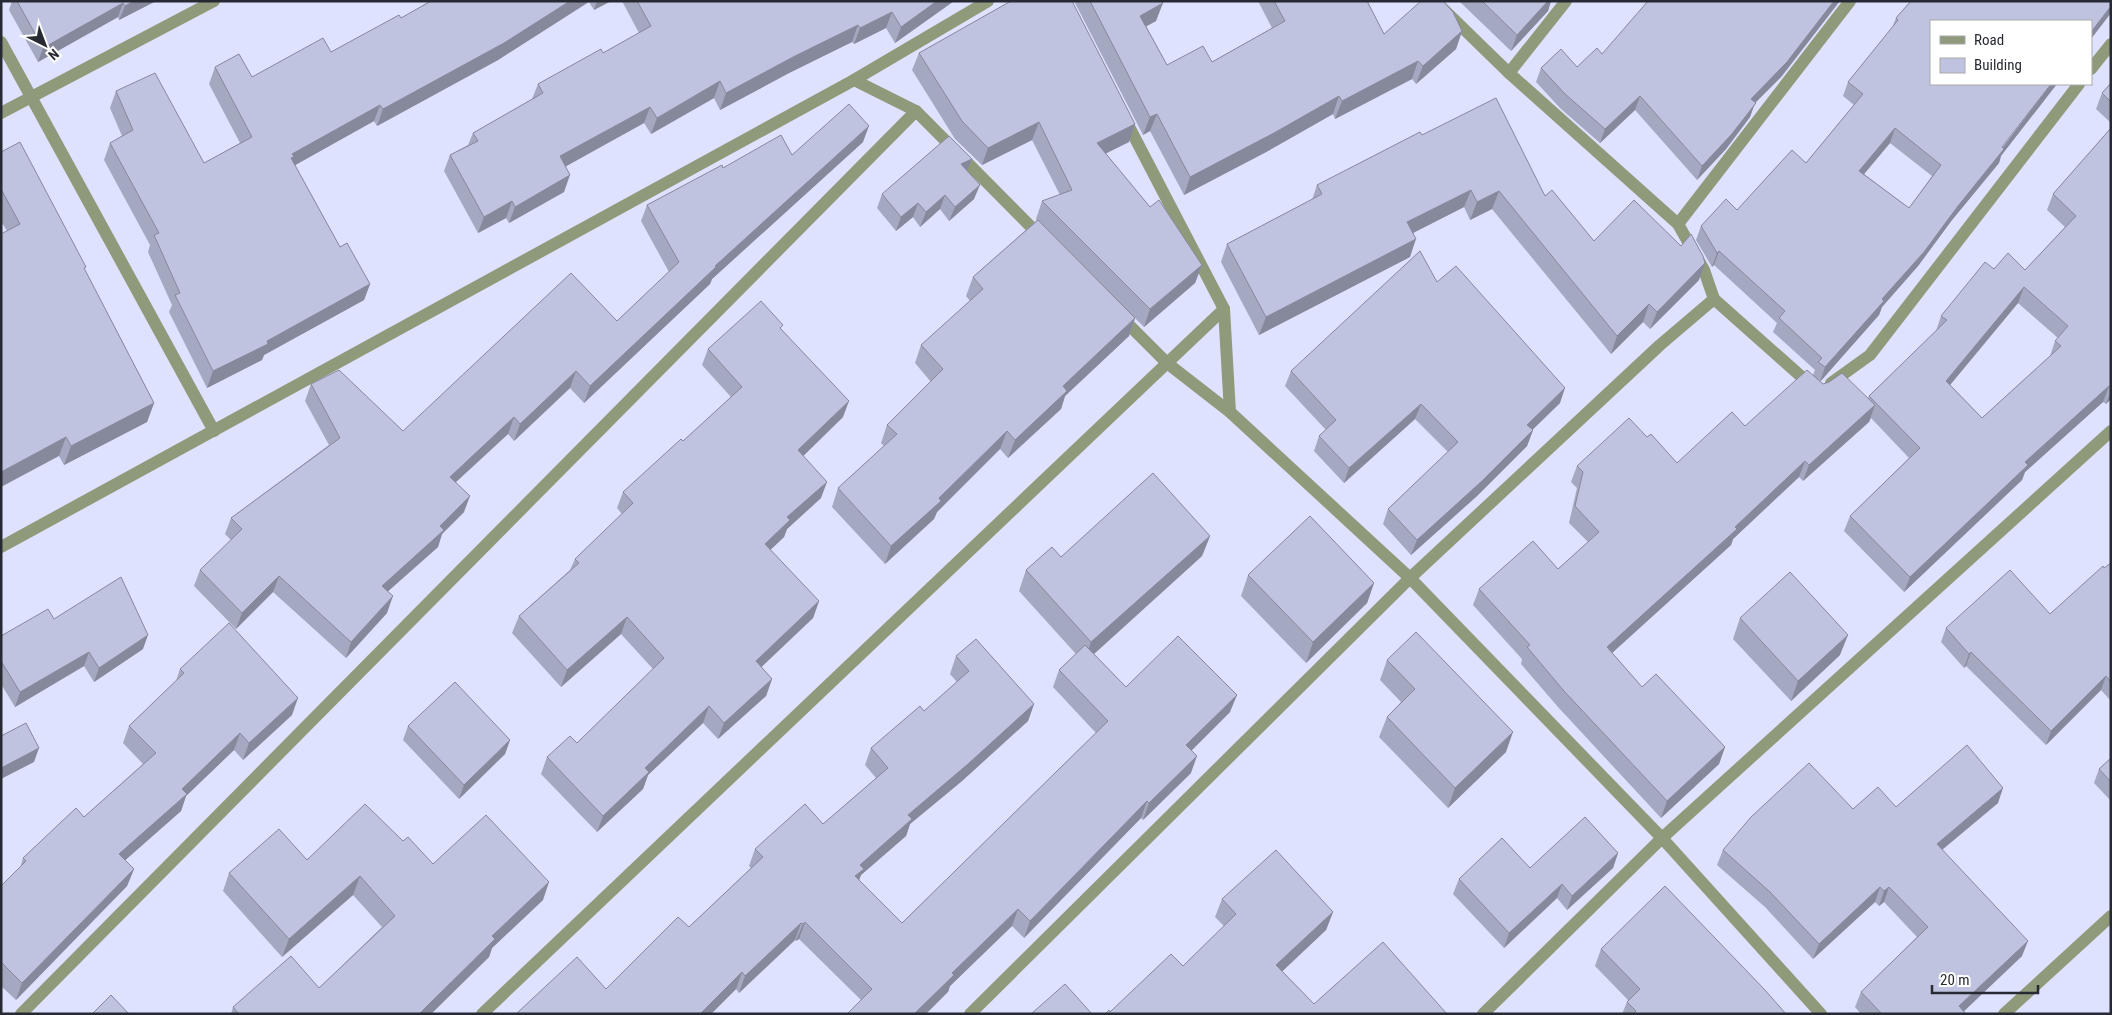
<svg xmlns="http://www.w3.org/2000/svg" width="2112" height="1015" font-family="'Roboto Condensed',sans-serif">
  <rect width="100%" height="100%" fill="#dee2ff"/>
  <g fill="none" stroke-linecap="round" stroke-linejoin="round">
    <g stroke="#8f9a7a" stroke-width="12">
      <polyline points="1,42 214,431"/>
      <polyline points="2091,69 2111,44"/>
      <polyline points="1509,73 1566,1"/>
      <polyline points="916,111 1041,237"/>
      <polyline points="1,113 214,1"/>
      <polyline points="1124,117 1224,309 1230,412 1410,578 1662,838 1821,1014"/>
      <polyline points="1678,224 1850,1"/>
      <polyline points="1714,299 1813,387"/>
      <polyline points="1121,317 1167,363 1230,412"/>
      <polyline points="1831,383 1870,355 2079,84"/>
      <polyline points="1,547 854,80 988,1"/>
      <polyline points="21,1014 916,111 854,80"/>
      <polyline points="482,1014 1224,309"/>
      <polyline points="970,1014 1410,578 1660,345 1714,299 1704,270 1678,224 1509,73 1435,1"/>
      <polyline points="1483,1014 1662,838 2111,431"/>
      <polyline points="2004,1014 2111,916"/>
    </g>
  </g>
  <g fill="#a4a8c0" fill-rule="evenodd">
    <polygon points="12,1 156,1 119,20 118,17 38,62 9,10"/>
    <polygon points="431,1 611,1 594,10 589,2 498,60 377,126 374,121 295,165 340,247 370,284 364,300 264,355 262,360 207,388 169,312 172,305 148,252 150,245 104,160 110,143 122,136 110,108 116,91 204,163 240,143 209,84 215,67 252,77 331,52 401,18"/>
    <polygon points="622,1 954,1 895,43 886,28 854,44 852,42 789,73 720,110 714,98 651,134 644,123 565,166 564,192 509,223 506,218 478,233 444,171 450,155 468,145 473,133 532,99 538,84 603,53 639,33"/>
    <polygon points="1074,1 1162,1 1156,21 1146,26 1167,65 1212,62 1272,28 1258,1 1367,1 1384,34 1462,31 1456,49 1416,84 1412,79 1335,119 1333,114 1268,151 1184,195 1150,131 1143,135"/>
    <polygon points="1459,1 1551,1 1548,11 1511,51"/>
    <path d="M1911 1 2001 156 1999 163 1952 220 1918 266 1882 307 1879 315 1820 381 1823 384 1868 398 1869 396 1936 331 1941 316 1994 269 2025 270 2065 227 2047 210 2053 194 2111 128V399L2106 404 2103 402 2025 472 2022 480 1904 592 1844 531 1850 516 1909 458 1871 418 1869 422 1803 481 1799 477 1733 539 1731 545 1612 653 1642 687 1725 747 1719 764 1661 818 1558 707 1521 664 1522 659 1473 605 1479 589 1558 569 1588 542 1569 523 1577 488 1571 482 1577 466 1647 437 1677 463 1745 426 1813 375 1815 370 1773 332 1777 323 1714 265 1712 267 1696 240 1701 226 1737 210 1806 163 1854 105 1843 96 1848 82 1892 28 1896 18ZM1890 143 1932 176 1909 208 1864 174ZM2018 303 2058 338 2055 341 2050 356 1982 418 1950 385Z"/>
    <polygon points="919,53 1129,142 1105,154 1150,207 1202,265 1195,283 1144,327 1135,318 1129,336 1065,396 1061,409 1008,458 1000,449 937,512 934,519 885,564 832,507 838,488 884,446 881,443 887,425 931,382 915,363 921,345 970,301 966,296 973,277 1037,220 1036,219 1042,201 1060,195 1032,140 982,165 955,139 912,70"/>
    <polygon points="1602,54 1782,76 1755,103 1750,117 1726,149 1697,180 1635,110 1600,143 1560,108 1536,82 1541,68 1577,67"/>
    <polygon points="2111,83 2111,123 2096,109 2102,93"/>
    <polygon points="1422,135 1545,196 1594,241 1699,280 1650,329 1643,322 1611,354 1492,209 1470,220 1464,207 1413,233 1410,257 1259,335 1221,262 1227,244 1312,200 1317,185"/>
    <polygon points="863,142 712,279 710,284 584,403 570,388 514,441 508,434 456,482 464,512 442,534 438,547 388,591 387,613 346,658 273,592 236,629 194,586 200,570 231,540 225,534 231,518 329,445 305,401 311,384 403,431 617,321 669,272 641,221 647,205 723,168 792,155"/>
    <polygon points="1,152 85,270 154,403 147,422 64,465 59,456 7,231 1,221"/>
    <polygon points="967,171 974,199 949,221 940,209 920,227 913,217 896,231 877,208 882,194"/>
    <polygon points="1437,282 1560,403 1532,430 1533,430 1527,446 1477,496 1411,555 1383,524 1388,509 1448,452 1415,419 1344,483 1314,451 1319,436 1326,430 1285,386 1291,371"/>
    <polygon points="781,329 843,417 803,456 821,498 787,529 784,537 770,550 819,601 813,618 761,667 772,679 766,696 718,739 703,723 648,775 643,789 597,832 541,774 547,757 577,743 653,669 621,634 561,687 512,633 519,616 570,570 575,559 622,514 617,508 623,492 683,441 731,397 702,365 708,349"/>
    <polygon points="1210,536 1202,556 1094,654 1126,687 1230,712 1191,751 1191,773 1143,820 1141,818 1024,938 1012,926 950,986 948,992 861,1000 799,939 796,941 795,940 739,993 736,989 711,1014 516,1014 606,989 689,927 751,868 749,866 755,849 823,824 876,778 865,765 871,748 924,711 957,682 950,674 956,656 1034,704 1028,721 962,781 910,824 906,836 861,875 859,880 902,923 1096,733 1053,687 1059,670 1076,654 1019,591 1026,570 1061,557"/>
    <polygon points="2111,563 2111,701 2101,690 2046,745 1966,666 1964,668 1941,642 1946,628 2050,614"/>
    <polygon points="1248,575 1374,583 1367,603 1306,663 1241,596"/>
    <polygon points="1740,618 1840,655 1791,701 1733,639"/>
    <polygon points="54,619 143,649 94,682 84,666 15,707 1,684 1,636"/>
    <polygon points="1387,660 1506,752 1448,808 1379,737 1387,717 1401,702 1380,680"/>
    <polygon points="180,669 292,715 243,760 234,750 186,796 181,811 125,860 134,869 127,886 16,1000 1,986 1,886 20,868 23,858 84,817 143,764 123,743 129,726 176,681"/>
    <polygon points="408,726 510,740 505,754 459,799 403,740"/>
    <polygon points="2111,758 2111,801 2094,783 2099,769"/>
    <polygon points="1998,803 1942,850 2022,956 1964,1011 1966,1014 1861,1014 1855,1007 1861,992 1917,937 1884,902 1879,906 1875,902 1813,959 1765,907 1717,865 1723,850 1853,809 1896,807"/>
    <polygon points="403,841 433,864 543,900 492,948 489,957 431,1014 231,1014 233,1007 319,988 382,927 353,895 282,957 223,891 229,873"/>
    <polygon points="1618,853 1613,868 1567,910 1557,898 1504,948 1453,894 1459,879"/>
    <polygon points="1222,899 1333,912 1326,930 1282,971 1314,1004 1110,1012 1183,966 1224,926 1215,917"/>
    <polygon points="1601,949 1786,1014 1622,1014 1627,1002 1628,1000 1595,966"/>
  </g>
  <g fill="#86889c">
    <polygon points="134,1 156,1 119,20 125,6"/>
    <polygon points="570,1 590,1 498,60 377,126 383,109"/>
    <polygon points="597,1 611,1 594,10"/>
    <polygon points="937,1 954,1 895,43 901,27"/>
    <polygon points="1548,1 1551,1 1548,11 1511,51 1517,35"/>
    <polygon points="1834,1 1840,1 1782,76 1755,103 1750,117 1726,149 1697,180 1702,166 1751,99"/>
    <polygon points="123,3 118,17 38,62 43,48"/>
    <polygon points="1163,3 1156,21 1134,33 1140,16"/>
    <polygon points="2111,6 2111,13 2091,39 2091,32"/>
    <polygon points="892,12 886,28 854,44 860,28"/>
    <polygon points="858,25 852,42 789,73 720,110 726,93 795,56"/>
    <polygon points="1462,31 1456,49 1416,84 1423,66"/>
    <polygon points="1418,61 1412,79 1335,119 1342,101"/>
    <polygon points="720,81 714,98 651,134 657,118"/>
    <polygon points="2051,84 2057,84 2001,156 1999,163 1952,220 1918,266 1882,307 1879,315 1820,382 1825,367 1958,206"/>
    <polygon points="1339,96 1333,114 1268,151 1184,195 1190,177"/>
    <polygon points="1640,96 1635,110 1600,143 1605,129"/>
    <polygon points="380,105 374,121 290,168 292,154"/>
    <polygon points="650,107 644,123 554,173 560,156"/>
    <polygon points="1157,114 1150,131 1143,135 1150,117"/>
    <polygon points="1039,122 1032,140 982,165 988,148"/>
    <polygon points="1135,124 1129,142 1090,161 1097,143"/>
    <polygon points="869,126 863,142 712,279 710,284 584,403 590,386 715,266"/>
    <polygon points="1895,128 1890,143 1854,186 1859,171"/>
    <polygon points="972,159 966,173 961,164"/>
    <polygon points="570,175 564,192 509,223 515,207"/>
    <polygon points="980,185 974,199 949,221 955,207"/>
    <polygon points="1471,190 1464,207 1401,239 1407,222"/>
    <polygon points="1499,191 1492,209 1470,220 1477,202"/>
    <polygon points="945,195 940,209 920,227 926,212"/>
    <polygon points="512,201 506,218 478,233 484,217"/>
    <polygon points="918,203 913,217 896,231 901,217"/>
    <polygon points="1416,239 1410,257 1259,335 1266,317"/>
    <polygon points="1719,251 1714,265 1712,267 1717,253"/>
    <polygon points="1705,263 1699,280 1650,329 1657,312"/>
    <polygon points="1202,265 1195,283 1144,327 1150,309"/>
    <polygon points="370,284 364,300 264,355 262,360 207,388 213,371"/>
    <polygon points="2024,287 2018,303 1940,397 1946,381"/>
    <polygon points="1649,304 1643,322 1611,354 1617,336"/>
    <polygon points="1135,318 1129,336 1065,396 1061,409 1008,458 1015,440 1063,386"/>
    <polygon points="576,371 570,388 514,441 520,424"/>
    <polygon points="2109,386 2103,402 2025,472 2022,480 1904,592 1910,577 2025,462"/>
    <polygon points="1565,388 1560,403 1522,440 1527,425"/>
    <polygon points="2111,391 2111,399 2106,404"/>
    <polygon points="849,401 843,417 792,467 798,450"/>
    <polygon points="154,403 147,422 64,465 71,446"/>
    <polygon points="1421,404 1415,419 1344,483 1349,468"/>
    <polygon points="1875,405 1869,422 1803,481 1809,465"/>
    <polygon points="514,417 508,434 444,493 450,477"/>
    <polygon points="1533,430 1527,446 1477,496 1411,555 1417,540"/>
    <polygon points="1007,431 1000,449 937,512 934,519 885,564 891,546"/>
    <polygon points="66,437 59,456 1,487 1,472"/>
    <polygon points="1805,461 1799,477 1733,539 1731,545 1601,663 1607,647"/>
    <polygon points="827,482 821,498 787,529 784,537 759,561 765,544 787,517"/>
    <polygon points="470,496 464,512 442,534 438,547 376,602 382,586"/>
    <polygon points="1210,536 1202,556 1084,663 1091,642"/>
    <polygon points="279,576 273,592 236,629 242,613"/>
    <polygon points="1374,583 1367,603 1306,663 1313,642"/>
    <polygon points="393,596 387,613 346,658 351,642"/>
    <polygon points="819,601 813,618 750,678 756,661"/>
    <polygon points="627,617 621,634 561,687 567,670"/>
    <polygon points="148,635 143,649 94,682 99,668"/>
    <polygon points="1848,635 1840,655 1791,701 1798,681"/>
    <polygon points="89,652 84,666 15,707 20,692"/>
    <polygon points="1971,652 1966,666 1964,668 1969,654"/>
    <polygon points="2106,676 2101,690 2046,745 2051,731"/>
    <polygon points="772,679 766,696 718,739 724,723"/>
    <polygon points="1237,695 1230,712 1180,762 1186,745"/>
    <polygon points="298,698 292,715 243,760 249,743"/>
    <polygon points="1034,704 1028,721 962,781 910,824 906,836 861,875 857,886 849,893 860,865 908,815"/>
    <polygon points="709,706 703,723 648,775 643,789 597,832 603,816 645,768"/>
    <polygon points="1513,732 1506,752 1448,808 1455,788"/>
    <polygon points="240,733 234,750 186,796 181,811 113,871 119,854 182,789"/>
    <polygon points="510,740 505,754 459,799 464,785"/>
    <polygon points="1725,747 1719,764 1661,818 1667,801"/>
    <polygon points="39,748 34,762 1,779 1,768"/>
    <polygon points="1197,756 1191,773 1143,820 1149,803"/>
    <polygon points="2003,788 1998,803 1931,859 1937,844"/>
    <polygon points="1147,801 1141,818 1024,938 1030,921"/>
    <polygon points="1618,853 1613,868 1567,910 1572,896"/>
    <polygon points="134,869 127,886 16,1000 22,983"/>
    <polygon points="360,876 353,895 282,957 289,939"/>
    <polygon points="549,882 543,900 492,948 489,957 431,1014 419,1014 492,936"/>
    <polygon points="1562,884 1557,898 1504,948 1509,933"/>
    <polygon points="1880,887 1875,902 1813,959 1819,944"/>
    <polygon points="1889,887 1884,902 1879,906 1884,891"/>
    <polygon points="1018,909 1012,926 950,986 948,992 926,1014 914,1014 952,973"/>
    <polygon points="1333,912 1326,930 1270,983 1276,965"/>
    <polygon points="805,922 799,939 796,941 803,924"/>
    <polygon points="801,923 795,940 739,993 745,976"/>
    <polygon points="2028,941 2022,956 1961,1014 1959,1006"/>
    <polygon points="742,972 736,989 711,1014 700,1014"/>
  </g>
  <g fill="#bfc3df" stroke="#86889c" fill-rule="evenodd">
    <polygon points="17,1 134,1 125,6 123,3 43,48"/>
    <polygon points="431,1 570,1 504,43 383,109 380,105 292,154 294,157 291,158 340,247 347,243 370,284 267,341 268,344 213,371 175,295 180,293 154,235 159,233 110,143 133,130 116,91 155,73 204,163 252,137 215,67 239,54 252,77 323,38 331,52 399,15 401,18"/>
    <polygon points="637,1 937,1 901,27 892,12 860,28 858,25 795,56 726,93 720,81 657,118 650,107 560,156 570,175 515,207 512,201 484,217 450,155 478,141 473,133 543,93 538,84 601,49 603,53 651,26"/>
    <polygon points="1011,1 1072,1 1135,124 1097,143 1150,207 1159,200 1202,265 1150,309 1042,201 1072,190 1039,122 988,148 962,121 919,53"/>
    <polygon points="1090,1 1162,1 1163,3 1140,16 1167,65 1203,46 1212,62 1285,21 1274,1 1367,1 1384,34 1421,1 1443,1 1453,12 1462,31 1423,66 1418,61 1342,101 1339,96 1274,133 1190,177 1157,114 1150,117"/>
    <polygon points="1482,1 1548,1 1517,35"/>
    <polygon points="1648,1 1834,1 1787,62 1751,99 1756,103 1731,135 1702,166 1640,96 1605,129 1565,94 1541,68 1561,49 1577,67 1597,48 1602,54"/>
    <path d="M1911 1H2111V6L2091 32V21H1931V84H2051L2002 147 2004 149 1958 206 1924 252 1882 299 1884 301 1825 367 1818 362 1822 358 1779 318 1785 311 1719 251 1717 253 1701 226 1726 199 1737 210 1792 150 1806 163 1863 94 1848 82 1898 20 1896 18ZM1895 128 1941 165 1909 208 1859 171Z"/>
    <polygon points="2111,83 2111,102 2102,93"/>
    <polygon points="1496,98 1545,196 1552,190 1594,241 1634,200 1681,246 1691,234 1703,256 1705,263 1657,312 1649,304 1617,336 1499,191 1477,202 1471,190 1407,222 1416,239 1266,317 1227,244 1322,194 1317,185 1420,132 1422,135"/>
    <polygon points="849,104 869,126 715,266 716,267 590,386 576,371 520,424 514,417 450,477 470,496 440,526 444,530 382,586 393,596 351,642 279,576 242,613 200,570 242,529 231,518 340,438 311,384 339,370 403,431 571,273 617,321 679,262 647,205 722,165 723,168 781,135 792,155"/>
    <path d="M2111 128V387L2109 386 2025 462 2028 465 1910 577 1850 516 1920 448 1869 396 1947 320 1941 316 1985 262 1994 269 2008 253 2025 270 2076 216 2053 194ZM2024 287 2068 326 2055 341 2061 346 1982 418 1946 381Z"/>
    <polygon points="949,136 972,159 961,164 980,185 955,207 945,195 926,212 918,203 901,217 882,194"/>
    <polygon points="20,142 86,267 84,268 154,403 71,446 66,437 1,472 1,234 20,224 1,189 1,152"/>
    <polygon points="1038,220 1135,318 1063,386 1067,391 1015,440 1007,431 939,498 941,501 891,546 838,488 897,434 887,425 943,369 921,345 983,289 973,277"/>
    <polygon points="1420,251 1437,282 1456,266 1565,388 1527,425 1533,430 1482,481 1417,540 1388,509 1458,442 1421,404 1349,468 1319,436 1336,420 1291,371"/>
    <polygon points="761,301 783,325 780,328 849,401 798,450 827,482 787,517 790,520 765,544 819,601 756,661 772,679 724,723 709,706 645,768 649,772 603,816 547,757 570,736 577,743 664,658 627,617 567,670 519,616 579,563 575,559 633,503 623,492 681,439 683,441 742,387 708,349"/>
    <polygon points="1807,370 1823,384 1829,382 1842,373 1875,405 1809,465 1805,461 1735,527 1737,529 1607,647 1642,687 1656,674 1725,747 1667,801 1564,691 1527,647 1530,645 1479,589 1533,541 1558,569 1599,532 1575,506 1583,472 1577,466 1629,418 1647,437 1651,434 1677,463 1732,412 1745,426"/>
    <polygon points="1153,473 1210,536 1091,642 1026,570 1052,547 1061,557"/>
    <polygon points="1310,516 1374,583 1313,642 1248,575"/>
    <polygon points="2111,563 2111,682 2106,676 2051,731 1971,652 1969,654 1946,628 2010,570 2050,614 2103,566 2104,568"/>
    <polygon points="1790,572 1848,635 1798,681 1740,618"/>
    <polygon points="121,577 148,635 99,668 89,652 20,692 1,661 1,636 48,609 54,619"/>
    <polygon points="229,623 298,698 249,743 240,733 182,789 187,794 119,854 134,869 22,983 1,962 1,886 26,861 23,858 76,808 84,817 156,753 129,726 184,673 180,669"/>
    <polygon points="1416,632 1513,732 1455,788 1387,717 1415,689 1387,660"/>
    <polygon points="1178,636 1237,695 1186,745 1197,756 1149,803 1147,801 1030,921 1018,909 952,973 954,975 914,1014 847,1014 872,989 805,922 803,924 801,923 745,976 742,972 700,1014 516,1014 577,957 606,989 678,917 689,927 763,857 755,849 805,804 823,824 888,768 871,748 920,706 924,711 969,671 956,656 976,639 1034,704 968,764 908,815 912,819 860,865 864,869 855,876 902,923 1108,721 1059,670 1085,645 1126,687"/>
    <polygon points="455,682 510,740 464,785 408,726"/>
    <polygon points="26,723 39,748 1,768 1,736"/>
    <polygon points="1967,745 2003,788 1937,844 2028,941 1959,1006 1966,1014 1882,1014 1861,992 1928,927 1889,887 1884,891 1880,887 1819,944 1770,892 1723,850 1751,817 1809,763 1853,809 1878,787 1896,807"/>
    <polygon points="2111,758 2111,782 2099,769"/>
    <polygon points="365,804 403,841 408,837 433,864 486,815 549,882 492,936 495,939 419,1014 239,1014 233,1007 291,956 319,988 395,916 360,876 289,939 229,873 279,829 307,860"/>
    <polygon points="1585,817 1618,853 1572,896 1562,884 1509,933 1459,879 1502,838 1530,868"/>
    <polygon points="1276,850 1333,912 1276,965 1314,1004 1383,942 1447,1014 1105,1014 1109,1010 1110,1012 1171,954 1183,966 1236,914 1222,899"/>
    <polygon points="1665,886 1765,990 1786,1014 1633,1014 1636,1011 1627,1002 1640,989 1601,949"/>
    <polygon points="1065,984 1092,1014 1031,1014"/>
    <polygon points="111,995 129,1014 92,1014"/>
  </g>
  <rect width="2112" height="1015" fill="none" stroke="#272933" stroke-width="5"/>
  <rect x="1930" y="20" width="162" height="65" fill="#ffffff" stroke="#a9a9ad"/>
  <rect x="1940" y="36" width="25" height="8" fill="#8f9a7a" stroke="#a9a9ad"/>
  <text x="1974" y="45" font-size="15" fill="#272933">Road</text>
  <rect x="1940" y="58" width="25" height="15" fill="#bfc3df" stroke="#a9a9ad"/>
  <text x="1974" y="70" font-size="15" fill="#272933">Building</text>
  <g transform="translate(45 45) rotate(138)" stroke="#ffffff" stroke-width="4" paint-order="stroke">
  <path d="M0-4L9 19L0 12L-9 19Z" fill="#272933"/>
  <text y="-8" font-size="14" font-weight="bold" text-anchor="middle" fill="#272933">N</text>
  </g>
  <path d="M1932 985v8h106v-8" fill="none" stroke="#272933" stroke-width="2.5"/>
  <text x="1940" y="985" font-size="15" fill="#272933" stroke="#ffffff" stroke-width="4" paint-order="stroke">20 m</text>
</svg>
